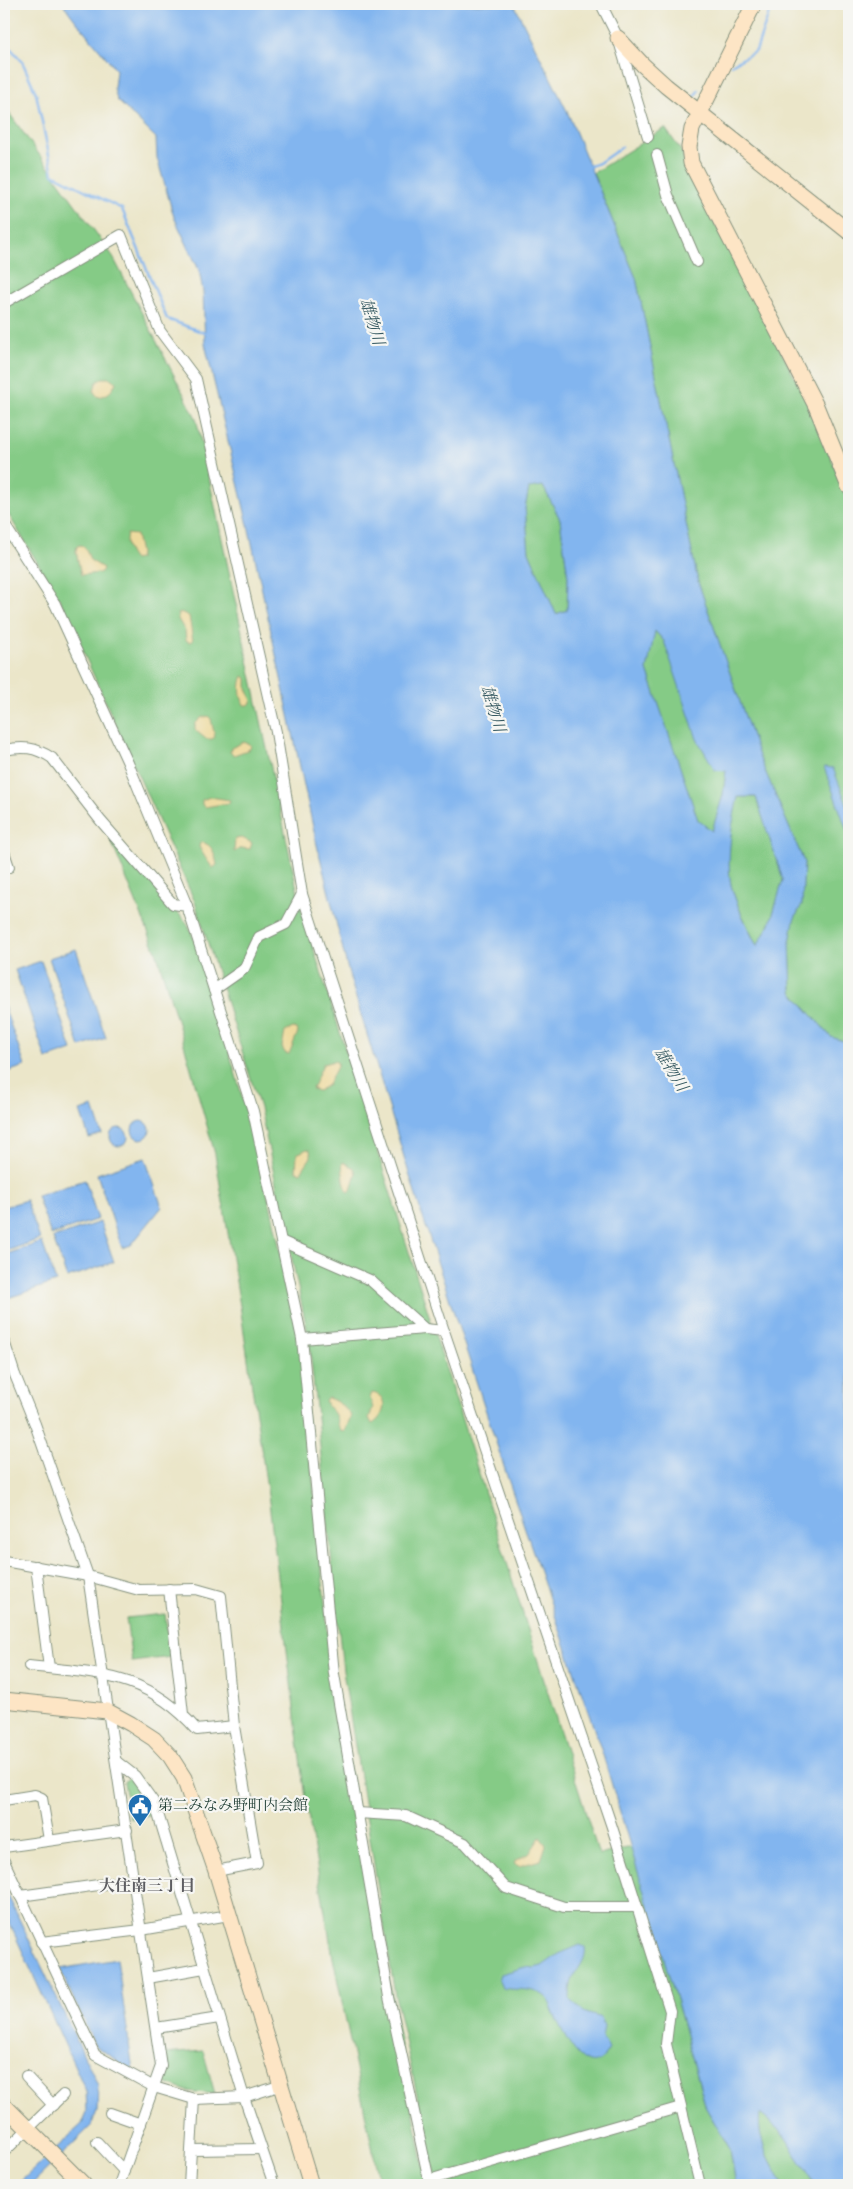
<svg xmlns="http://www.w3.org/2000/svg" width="853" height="2189" font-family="Vollkorn,'Noto Serif JP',serif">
  <rect width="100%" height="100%" fill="#f6f6f2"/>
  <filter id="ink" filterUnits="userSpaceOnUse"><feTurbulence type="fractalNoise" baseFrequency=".02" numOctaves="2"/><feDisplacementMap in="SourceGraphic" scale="10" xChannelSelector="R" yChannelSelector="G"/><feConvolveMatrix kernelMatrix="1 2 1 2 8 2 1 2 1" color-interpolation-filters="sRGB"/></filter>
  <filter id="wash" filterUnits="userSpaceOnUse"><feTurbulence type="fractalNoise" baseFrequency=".0096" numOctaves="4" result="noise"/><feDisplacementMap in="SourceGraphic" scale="20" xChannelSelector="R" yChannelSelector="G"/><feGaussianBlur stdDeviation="1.12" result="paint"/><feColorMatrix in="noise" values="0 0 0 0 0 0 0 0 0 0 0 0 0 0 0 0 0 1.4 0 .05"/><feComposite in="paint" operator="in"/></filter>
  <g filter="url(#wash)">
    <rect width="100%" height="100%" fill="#ebe6c9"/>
    <g fill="#85cb86" stroke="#52845d">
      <polygon points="4,106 112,255 196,418 302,912 599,1855 631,1847 679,2009 706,2108 730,2149 736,2185 437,2185 395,1995 343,1671 309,1339 260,1108 195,902 60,600 4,507"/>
      <polygon points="665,128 682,152 689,178 719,231 813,413 849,503 849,1043 831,1037 792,992 790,942 794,920 802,904 804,862 760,759 698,582 636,278 593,173"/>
      <polygon points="543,486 560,519 568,577 567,610 556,614 529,552 525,508 529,487"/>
      <polygon points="654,630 664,641 726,771 723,795 712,832 698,821 647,670"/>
      <path d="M738 797H756L783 880 770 924 757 947C749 928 736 905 731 885 725 861 732 821 738 797Z"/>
      <polygon points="107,831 187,923 199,950 240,1089 271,1208 299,1339 332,1675 427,2185 380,2185 333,1958 304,1791 269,1502 241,1312 215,1154 180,1030 156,951"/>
      <polygon points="165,1614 171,1657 132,1662 126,1618"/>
      <polygon points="130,1777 148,1802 152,1814 130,1819 124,1782"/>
      <polygon points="203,2051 215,2094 187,2091 165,2083 162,2078 166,2067 165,2054"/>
      <path d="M759 2113 779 2129 816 2185H783C770 2159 758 2144 759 2113Z"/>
    </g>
    <g fill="#eeda9e" stroke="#868c69">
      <path d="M102 378H110L116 382C112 392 108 395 98 397L94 392 96 383Z"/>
      <path d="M127 534 136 535 140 553 139 559 134 560C128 553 124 543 127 534Z"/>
      <polygon points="81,545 86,549 90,560 103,568 102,571 99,573 81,575 76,551 77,546"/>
      <polygon points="183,613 189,616 193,641 189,642 186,640 185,631 178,619 178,614"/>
      <path d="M243 676 247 679V688L252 701 249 705H244C240 696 239 684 243 676Z"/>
      <polygon points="208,716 211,719 215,737 212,739 206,739 195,730 195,724 201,718"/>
      <polygon points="244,742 251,745 250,749 234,755 230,752 231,748"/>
      <polygon points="210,797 230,800 229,803 205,807 202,805 202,800"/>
      <polygon points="242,838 252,843 250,849 241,848 234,852 235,839"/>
      <path d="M201 842C213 844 215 855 217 865L213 868C210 865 200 850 199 846Z"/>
      <polygon points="293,1028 297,1029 298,1032 289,1054 285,1053 282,1047 285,1032"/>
      <path d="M334 1061 338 1063C336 1072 330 1077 328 1085L318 1091 312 1089 323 1064Z"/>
      <polygon points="307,1149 310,1150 311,1157 301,1172 296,1171 297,1154"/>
      <path d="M343 1162 354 1168 356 1173 351 1190 349 1192 346 1190C345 1181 341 1170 343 1162Z"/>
      <path d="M372 1393C390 1395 385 1418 372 1424L369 1418 373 1408 370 1398Z"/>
      <path d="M328 1398C338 1401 346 1408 351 1416L345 1431 342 1432C334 1421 340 1416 327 1406L325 1400Z"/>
      <polygon points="540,1837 546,1845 541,1860 519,1866 514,1864 516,1860 529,1854"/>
    </g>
    <g fill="#82b5ef" stroke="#507992" fill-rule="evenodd">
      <path d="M63 4H514L567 111 636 278 698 582 760 759 804 862 802 904 794 920 790 942 792 992 831 1037 849 1043V2185H816L779 2129 760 2114C756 2141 772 2162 783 2185H736L730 2149 706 2108 679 2009 603 1755 508 1479 414 1190 350 978 316 841 248 525 205 344 203 292 199 270 174 217 157 158 156 138 117 100 114 88 116 70C99 47 79 27 63 4ZM543 486 560 519 568 577 567 610 556 614 529 552 525 508 529 488ZM655 631 664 641 697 739 715 770 726 771 723 795 712 831 698 820 647 670ZM738 797H756L783 880 770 924 757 946C749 931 735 902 731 885 726 861 732 821 738 797Z"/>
      <polygon points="824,767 833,768 849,810 849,836"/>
      <polygon points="76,949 106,1038 80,1047 49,958"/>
      <polygon points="41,961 72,1050 46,1059 15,970"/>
      <polygon points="4,1006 25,1066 4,1073"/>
      <polygon points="93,1107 102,1134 89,1138 80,1111"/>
      <circle cx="141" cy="1130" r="9"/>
      <circle cx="119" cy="1137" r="9"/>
      <polygon points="145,1158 162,1207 131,1245 122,1248 97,1174"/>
      <polygon points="85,1180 98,1219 51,1235 37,1196"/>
      <polygon points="26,1200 40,1239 4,1252 4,1207"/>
      <polygon points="100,1222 114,1262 67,1278 53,1238"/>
      <polygon points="42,1242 56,1282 8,1298 4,1284 4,1255"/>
      <polygon points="4,1887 98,2085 97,2111 92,2125 31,2185 17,2185 82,2124 87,2112 86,2091 4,1911"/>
      <path d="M580 1945 585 1947C587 1959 579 1967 574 1976 570 1984 570 1992 570 2000L583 2012 601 2018 604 2027 602 2038 609 2049C585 2093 555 2016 548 1999 536 1986 517 1991 502 1988L499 1981 501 1974 525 1967 534 1968 542 1966 559 1954Z"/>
      <polygon points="117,1959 133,2071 95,2046 60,1969"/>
    </g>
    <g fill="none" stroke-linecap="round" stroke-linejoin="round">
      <g stroke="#82b5ef" stroke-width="2.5">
        <polyline points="4,41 22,61 36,93 53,174 122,209 167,319 205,333"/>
        <polyline points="731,65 756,51 772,4"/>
        <polyline points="691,100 699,90"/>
        <polyline points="587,167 599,163 622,147"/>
      </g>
    </g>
  </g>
  <g filter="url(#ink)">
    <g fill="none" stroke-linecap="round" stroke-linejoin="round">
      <defs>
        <g id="street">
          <polyline points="601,4 618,38 648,137"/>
          <polyline points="657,155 668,195 697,262"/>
          <polyline points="4,303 121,235 160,331 196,379 276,732 302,894 444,1331 612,1827 670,2011 666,2044 700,2185"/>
          <polyline points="4,524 55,604 128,763 187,906 253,1111 302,1339 334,1674 389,1997 430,2185"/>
          <path d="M4 750C23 746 35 747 52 758L100 820 173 904 187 906"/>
          <polyline points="4,852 9,867"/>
          <polyline points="214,990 244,969 259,937 286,924 302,894"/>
          <polyline points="281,1241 370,1280 425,1329 444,1331"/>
          <polyline points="302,1339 425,1329"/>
          <polyline points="4,1341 15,1375 35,1424 88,1576 161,2066 119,2185"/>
          <polyline points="4,1561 88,1576 139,1590 196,1589 221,1596 234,1726 257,1863 216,1871"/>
          <polyline points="36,1566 49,1668"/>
          <polyline points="169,1589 183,1714"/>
          <path d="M29 1666C99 1674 147 1673 197 1730L234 1726"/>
          <polyline points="117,1762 135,1776 155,1804 244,2097 274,2185"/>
          <polyline points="4,1800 35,1795 42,1798 49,1840"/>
          <polyline points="358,1813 406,1816 465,1843 506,1888 564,1907 637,1907"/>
          <polyline points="4,1847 127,1830"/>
          <polyline points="4,1861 95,2055 154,2087 194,2099 244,2097 282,2085"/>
          <polyline points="20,1896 134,1880"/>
          <polyline points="41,1942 141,1930 229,1915"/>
          <polyline points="148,1978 204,1968"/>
          <polyline points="156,2028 219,2018"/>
          <polyline points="26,2076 53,2105"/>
          <polyline points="110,2113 141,2124"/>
          <polyline points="97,2142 124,2171"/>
          <polyline points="192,2150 261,2149"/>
          <polyline points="4,2152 63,2095"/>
          <polyline points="429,2180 681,2107"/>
          <polyline points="189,2185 194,2099"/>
        </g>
        <g id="secondary">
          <polyline points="754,4 692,129 689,147 691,163 816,406 849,487"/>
          <polyline points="618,38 643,65 666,86 849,232"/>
          <polyline points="4,1700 107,1711 131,1724 154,1739 170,1756 184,1778 216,1871 311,2185"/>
          <polyline points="4,2105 84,2185"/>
        </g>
      </defs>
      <use href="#street" stroke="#85927e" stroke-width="12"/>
      <use href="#secondary" stroke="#85927e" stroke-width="17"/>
      <use href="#street" stroke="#fff" stroke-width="10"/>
      <use href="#secondary" stroke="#fde5c5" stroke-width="15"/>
    </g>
  </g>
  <defs>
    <symbol id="civic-pin" viewBox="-11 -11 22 30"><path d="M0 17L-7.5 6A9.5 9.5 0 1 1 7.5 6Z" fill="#1f6fb2" stroke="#f6f6f2"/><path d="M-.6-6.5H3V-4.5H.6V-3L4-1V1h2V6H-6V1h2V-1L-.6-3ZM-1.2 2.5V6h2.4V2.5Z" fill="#fff"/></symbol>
  </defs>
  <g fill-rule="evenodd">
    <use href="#civic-pin" x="126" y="1792" width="28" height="38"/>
  </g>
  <g text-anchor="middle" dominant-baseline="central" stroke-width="4.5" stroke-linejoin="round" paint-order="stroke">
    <g font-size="15" fill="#1f3d34" stroke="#f6f6f2" text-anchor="start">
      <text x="158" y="1806">第二みなみ野町内会館</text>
    </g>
    <g font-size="16" font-style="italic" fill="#385b63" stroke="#f6f6f2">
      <text transform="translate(371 322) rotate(73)">雄物川</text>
      <text transform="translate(492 709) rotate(73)">雄物川</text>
      <text transform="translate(670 1070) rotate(58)">雄物川</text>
    </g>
    <g font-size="16" font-weight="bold" fill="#5e5e62" stroke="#f6f6f2">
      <text x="147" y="1887">大住南三丁目</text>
    </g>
  </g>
  <rect width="853" height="2189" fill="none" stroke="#f6f6f2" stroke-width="20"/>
</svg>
